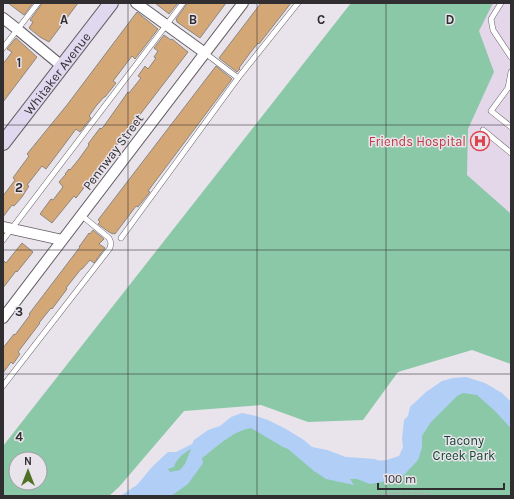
<svg xmlns="http://www.w3.org/2000/svg" width="514" height="499" font-family="Karla,sans-serif">
  <rect width="100%" height="100%" fill="#e9e4eb"/>
  <polygon fill="#e4d7ea" points="419,3 511,3 511,228 464,178"/>
  <g fill="#8bc8a7" fill-rule="evenodd">
    <path d="M351 3H493L479 31 494 72 468 129 467 175 511 214V364L472 350 398 372 363 420 308 422 261 405 184 411 119 487 109 496H3V446ZM16 459H40V483H16Z"/>
    <polygon points="468,383 511,410 511,496 130,496 158,466 244,418 328,461 411,463 432,394"/>
  </g>
  <path fill="#b1cef7" fill-rule="evenodd" d="M466 377 485 383 502 393 511 402V429L507 424 494 410 477 395 463 393 457 396 431 422 422 436V448L418 460 404 475 393 480 370 484 357 479H350L354 485 326 479 314 471 288 449 283 447 251 428C232 431 217 447 202 458L203 463 188 484 171 496H120L137 485 152 467 168 452H176L192 444 194 440 208 430 220 426 231 417 242 413 256 416 268 420 286 429 304 440 312 447 327 450 346 457 375 459C382 463 392 458 399 456L403 447 402 439 404 420 408 416 410 407 426 392 442 381 453 378ZM191 449 185 464 180 470 170 472 168 469 174 467C176 459 184 453 191 449Z"/>
  <g fill="#d4a777" stroke="#8c8781">
    <polygon points="8,3 33,3 24,15"/>
    <polygon points="42,3 78,3 49,42 40,37 29,28 33,22 30,20 41,5"/>
    <polygon points="155,3 178,3 169,14"/>
    <polygon points="187,3 226,3 200,38 177,22 176,19 186,5"/>
    <polygon points="261,3 291,3 259,44 258,43 250,53 239,68 240,69 237,72 219,58"/>
    <polygon points="137,12 158,29 135,59 132,56 113,81 116,83 105,97 104,97 96,106 89,116 91,118 80,132 76,129 46,169 42,166 27,185 29,186 22,197 14,206 12,205 3,217 3,196 15,180 13,178 15,175 29,156 27,154 67,105"/>
    <polygon points="164,35 171,40 172,39 188,52 76,198 74,196 52,223 40,214 51,199 53,200 63,187 59,182 66,174 65,174 69,169 70,170 79,159 89,145 88,144 100,128 101,129 104,126 128,92 129,93 141,78 138,76 145,66 148,69 156,58 154,57 158,51 154,48"/>
    <polygon points="16,38 37,57 3,102 3,64 12,52 7,49"/>
    <polygon points="216,66 232,79 148,191 150,192 138,207 136,206 115,234 113,233 113,234 109,232 98,224 100,222 98,220"/>
    <polygon points="93,230 104,239 99,244 105,248 94,263 90,260 82,269 81,269 66,288 67,289 52,309 51,308 39,323 40,323 18,352 20,354 13,364 11,362 3,373 3,348 14,334 15,335 30,315 29,314 80,247 79,247 89,233 90,234"/>
    <polygon points="22,243 33,252 17,272 16,271 3,288 3,260 6,263"/>
  </g>
  <g fill="none" stroke-linecap="round" stroke-linejoin="round">
    <defs>
      <g id="lane">
        <polyline points="501,3 491,19 493,30 511,57"/>
        <polyline points="3,48 38,3"/>
        <polyline points="205,53 238,78"/>
        <polyline points="511,72 508,88 491,111 511,127"/>
        <polyline points="483,130 511,153"/>
        <polyline points="121,238 238,78 298,3"/>
        <polyline points="3,240 183,3"/>
        <polyline points="3,386 110,248 111,243 109,238 81,215"/>
      </g>
      <g id="street">
        <polyline points="136,3 205,53"/>
        <polyline points="3,18 17,29 63,67"/>
        <polyline points="3,227 62,240"/>
        <polyline points="3,318 243,3"/>
      </g>
      <g id="secondary">
        <path id="s1" d="M3 143 111 3"/>
      </g>
    </defs>
    <use href="#lane" stroke="#666167" stroke-width="6"/>
    <use href="#street" stroke="#666167" stroke-width="12"/>
    <use href="#secondary" stroke="#666167" stroke-width="16"/>
    <path stroke="#afabb1" stroke-width="1.5" stroke-dasharray="4 2" stroke-linecap="butt" d="M372 496C392 493 413 490 433 496"/>
    <use href="#lane" stroke="#fff" stroke-width="5"/>
    <use href="#street" stroke="#fff" stroke-width="10"/>
    <use href="#secondary" stroke="#e0d8ee" stroke-width="14"/>
  </g>
  <path fill="none" stroke="#302e31" stroke-width="1" stroke-opacity="0.55" d="M128 3V496M257 3V496M386 3V496M3 125H511M3 250H511M3 374H511"/>
  <defs>
    <symbol id="hospital-ring" viewBox="-11 -11 22 22"><circle r="9.5" fill="#e9e4eb" stroke="#e0444e" stroke-width="1.5"/><path d="M-5-5h3v3.5h4V-5h3V5h-3V1.5h-4V5h-3Z" fill="#e0444e"/></symbol>
  </defs>
  <g fill-rule="evenodd">
    <use href="#hospital-ring" x="469" y="130" width="22" height="22"/>
  </g>
  <g text-anchor="middle" dominant-baseline="central" stroke-width="3" stroke-linejoin="round" paint-order="stroke">
    <g font-size="13" fill="#302e31" stroke="#e9e4eb">
      <text stroke="none"><textPath href="#s1" startOffset="88">Whitaker Avenue</textPath></text>
      <text transform="translate(113 152) rotate(-53)">Pennway Street</text>
    </g>
    <g font-size="13" fill="#be3a42" stroke="#e9e4eb" text-anchor="end">
      <text x="466" y="141">Friends Hospital</text>
    </g>
    <g font-size="13" fill="#12462f" stroke="#e9e4eb">
      <text x="464" y="440">Tacony<tspan x="464" dy="15">Creek Park</tspan></text>
    </g>
  </g>
  <g font-size="13" text-anchor="middle" font-weight="bold" fill="#302e31" stroke="#e9e4eb" stroke-width="3" stroke-linejoin="round" paint-order="stroke">
    <text x="64" y="24">A</text>
    <text x="193" y="24">B</text>
    <text x="321" y="24">C</text>
    <text x="450" y="24">D</text>
    <text x="19" y="67">1</text>
    <text x="19" y="192">2</text>
    <text x="19" y="316">3</text>
    <text x="19" y="441">4</text>
  </g>
  <rect width="514" height="499" fill="none" stroke="#302e31" stroke-width="8"/>
  <g transform="translate(28 471)"><circle r="19" fill="#e9e4eb" stroke="#9f9ba1"/>
  <path d="M0-3L7 15L0 10L-7 15Z" fill="#4f6f25"/>
  <text y="-6" font-size="11" font-weight="bold" text-anchor="middle" fill="#302e31">N</text>
  </g>
  <path d="M378 483v6h126v-6" fill="none" stroke="#302e31" stroke-width="2"/>
  <text x="384" y="483" font-size="12" fill="#302e31" stroke="#e9e4eb" stroke-width="3" paint-order="stroke">100 m</text>
</svg>
